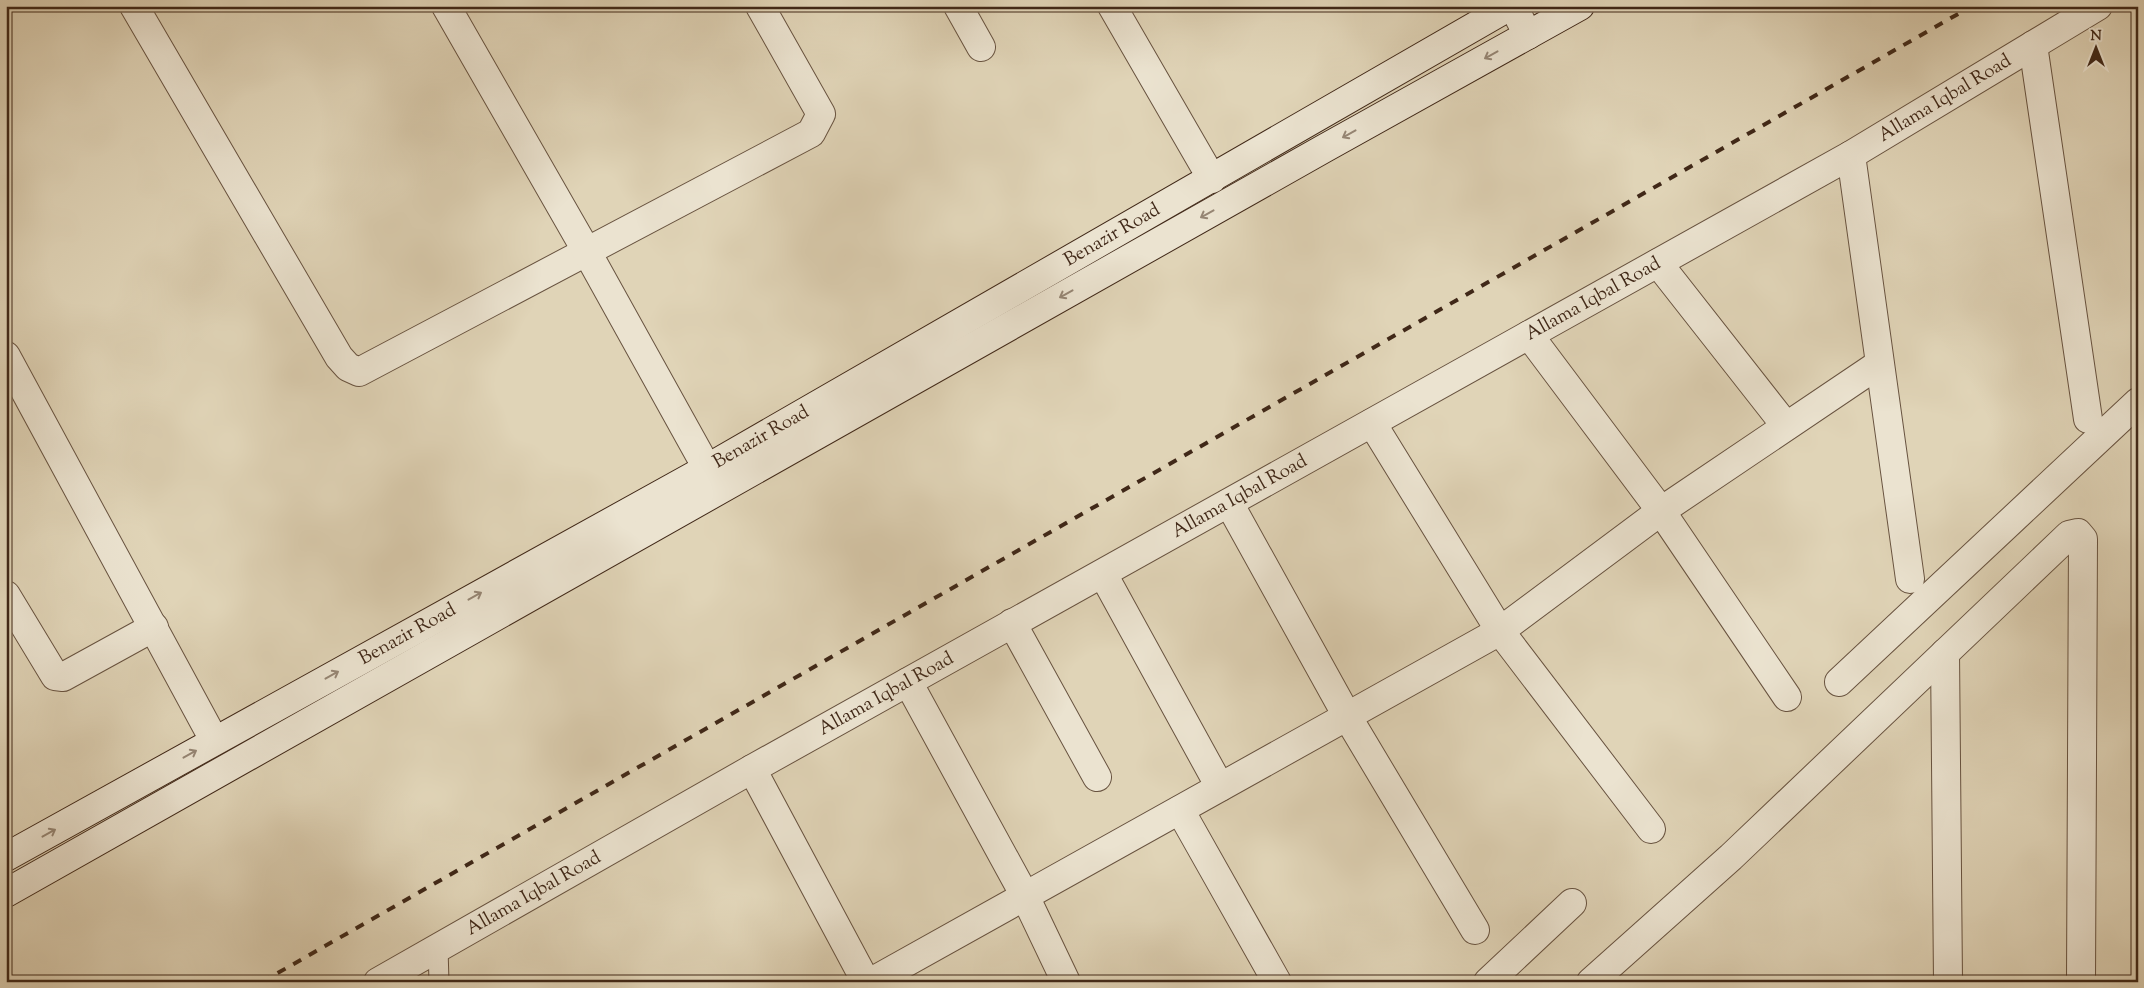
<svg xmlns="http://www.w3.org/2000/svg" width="2144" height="988" font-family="'Sorts Mill Goudy',serif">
  <rect width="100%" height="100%" fill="#e0d4b7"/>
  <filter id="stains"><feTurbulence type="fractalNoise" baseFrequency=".004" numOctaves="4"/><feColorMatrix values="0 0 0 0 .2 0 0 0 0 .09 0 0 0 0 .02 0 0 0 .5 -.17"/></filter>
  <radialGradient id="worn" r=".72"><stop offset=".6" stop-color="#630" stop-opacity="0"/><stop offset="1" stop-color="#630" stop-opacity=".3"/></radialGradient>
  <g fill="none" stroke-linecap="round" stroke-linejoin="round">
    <defs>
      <polyline id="lane" points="438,948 439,982"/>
      <g id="street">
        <polyline points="134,6 339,357 348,367 359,372 811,133 821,114 760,6"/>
        <polyline points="446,6 587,252 718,488"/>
        <polyline points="958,6 981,47"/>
        <polyline points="1112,6 1212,179"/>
        <polyline points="1513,6 1528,35"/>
        <polyline points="2033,45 2088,419"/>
        <polyline points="1851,155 1910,579"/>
        <polyline points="1658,263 1786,426"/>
        <polyline points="1529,335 1661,511 1787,697"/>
        <polyline points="6,356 214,740"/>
        <polyline points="1372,423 1500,631 1651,829"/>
        <polyline points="1229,503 1347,716 1475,930"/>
        <polyline points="1103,574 1220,787"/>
        <polyline points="6,595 55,676 63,677 154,627"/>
        <polyline points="1012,623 1097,777"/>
        <polyline points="1945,653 1948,982"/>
        <polyline points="908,682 1025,896 1066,982"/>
        <polyline points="1839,682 2138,402"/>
        <polyline points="752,769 866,982"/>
        <polyline points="1180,810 1277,982"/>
        <path id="s1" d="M378 982 752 769 1851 155 2098 6"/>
        <polyline points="871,982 1500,631 1661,511 1879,364"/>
        <polyline points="1488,982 1572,903"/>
        <polyline points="1591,982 1731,857 2069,535 2078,533 2083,539 2081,982"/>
      </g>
      <g id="secondary">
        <path id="s2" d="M6 857 706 469 1510 6"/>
        <polyline points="6,893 1325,148 1580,6"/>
      </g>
    </defs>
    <use href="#lane" stroke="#685340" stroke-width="21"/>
    <use href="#street" stroke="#685340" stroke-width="30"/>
    <use href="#secondary" stroke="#402818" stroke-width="30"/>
    <use href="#lane" stroke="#ebe3d0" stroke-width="19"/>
    <use href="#street" stroke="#ebe3d0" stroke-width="28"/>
    <use href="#secondary" stroke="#ebe3d0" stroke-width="28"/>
    <polyline stroke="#402818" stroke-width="4" stroke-dasharray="9 9" stroke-linecap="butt" points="262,982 1972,6"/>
  </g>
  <defs><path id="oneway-shaft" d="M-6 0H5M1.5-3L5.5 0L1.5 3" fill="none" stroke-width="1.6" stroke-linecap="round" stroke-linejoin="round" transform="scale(1.25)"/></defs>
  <g stroke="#968674">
    <use href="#oneway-shaft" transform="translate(1491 55) rotate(151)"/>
    <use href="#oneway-shaft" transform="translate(1349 134) rotate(151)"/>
    <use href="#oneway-shaft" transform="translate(1207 214) rotate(151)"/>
    <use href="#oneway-shaft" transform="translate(1066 294) rotate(151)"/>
    <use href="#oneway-shaft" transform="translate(475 596) rotate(-29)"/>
    <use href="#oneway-shaft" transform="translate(332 675) rotate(-29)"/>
    <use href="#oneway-shaft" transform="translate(190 754) rotate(-29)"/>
    <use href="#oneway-shaft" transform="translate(49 833) rotate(-29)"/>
  </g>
  <g text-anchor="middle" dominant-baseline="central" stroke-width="4.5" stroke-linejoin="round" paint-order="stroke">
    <g font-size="19" fill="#402818" stroke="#ebe3d0">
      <text stroke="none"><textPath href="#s1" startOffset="1799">Allama Iqbal Road</textPath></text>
      <text stroke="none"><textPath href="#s2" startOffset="1269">Benazir Road</textPath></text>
      <text stroke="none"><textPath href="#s1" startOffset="1394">Allama Iqbal Road</textPath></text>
      <text stroke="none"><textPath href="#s2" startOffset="864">Benazir Road</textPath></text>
      <text stroke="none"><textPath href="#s1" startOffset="989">Allama Iqbal Road</textPath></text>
      <text stroke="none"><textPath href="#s2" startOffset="459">Benazir Road</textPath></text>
      <text stroke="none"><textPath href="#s1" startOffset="584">Allama Iqbal Road</textPath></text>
      <text stroke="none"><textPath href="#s1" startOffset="179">Allama Iqbal Road</textPath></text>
    </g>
  </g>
  <rect width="2144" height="988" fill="none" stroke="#e0d4b7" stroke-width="25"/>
  <rect x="8" y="8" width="2129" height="973" fill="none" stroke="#402818" stroke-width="2.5"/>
  <rect x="12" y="12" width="2119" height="963" fill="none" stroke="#402818"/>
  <g transform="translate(2096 48)" stroke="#ebe3d0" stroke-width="4" paint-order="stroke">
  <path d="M0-4L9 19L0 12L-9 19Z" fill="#402818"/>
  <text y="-8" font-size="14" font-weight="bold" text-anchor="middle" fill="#402818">N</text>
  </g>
  <rect width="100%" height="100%" filter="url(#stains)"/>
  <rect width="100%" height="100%" fill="url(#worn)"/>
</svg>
